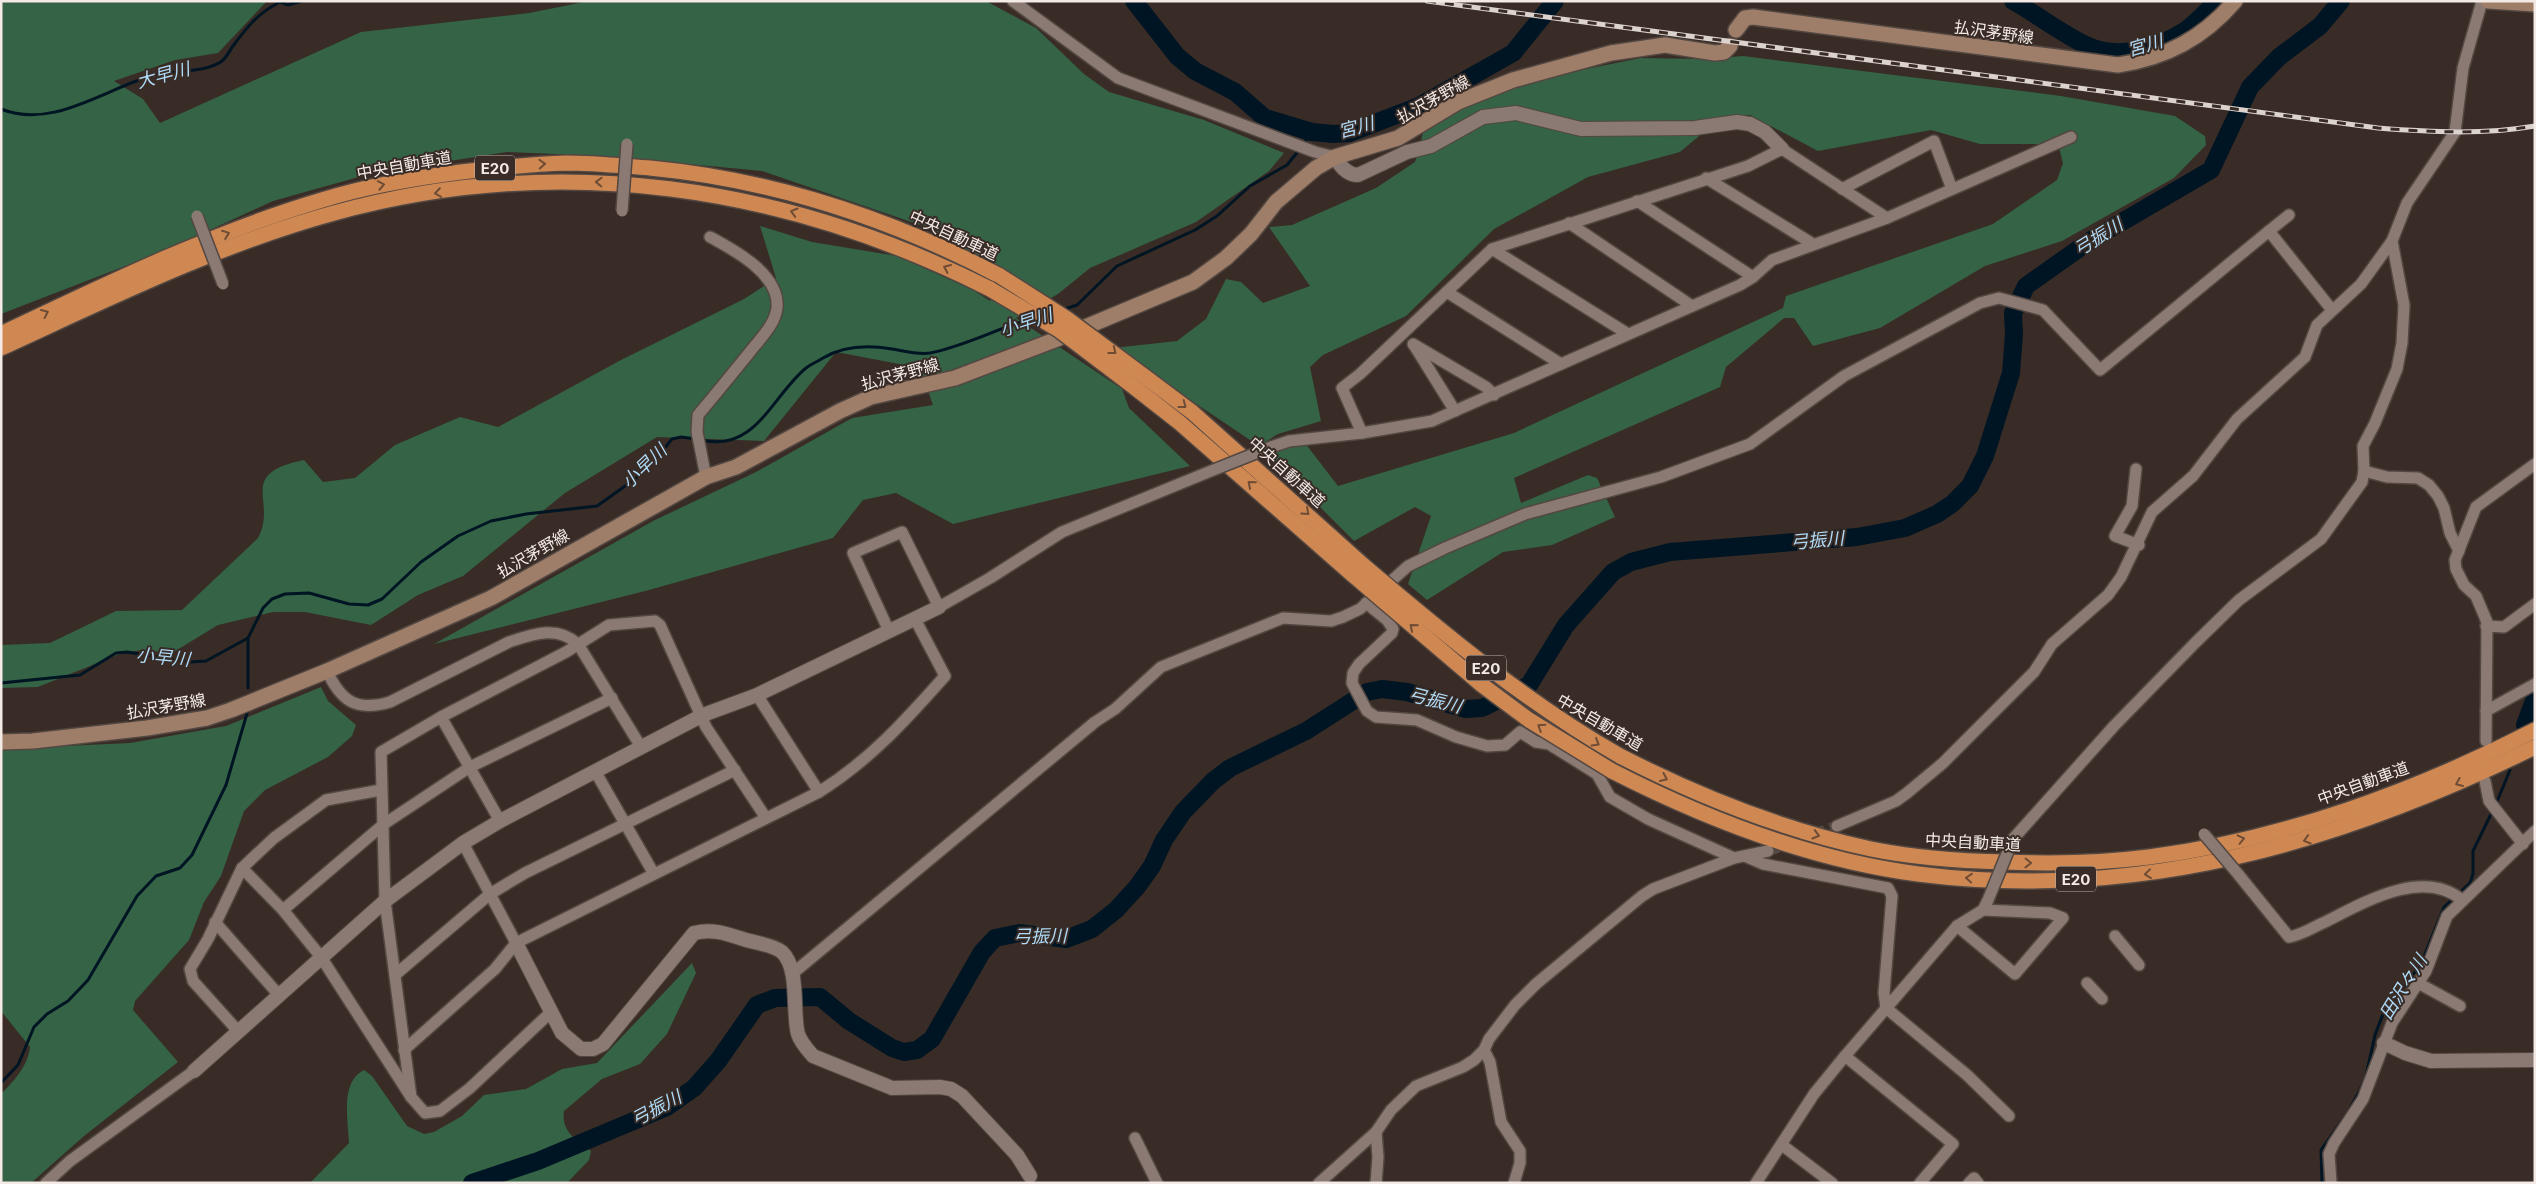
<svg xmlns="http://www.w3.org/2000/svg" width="2536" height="1184" font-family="Inter,'Noto Sans JP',sans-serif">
  <rect width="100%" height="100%" fill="#392c26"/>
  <g fill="#346346">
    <path d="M1 1H267L218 53 175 60 114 81 143 99 160 123 361 32 529 13 589 1H986L1036 28 1084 74 1109 92 1204 120 1284 153 1269 171 1196 222 1090 268 1058 294 1016 318 1122 389 1129 408 1190 466 953 524 896 493 863 500 833 538 649 590 434 644 653 521 756 472 852 418 933 405 920 368 836 352 764 441 657 437 565 493 463 576 418 595 371 625 305 612H273L218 625 172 653 142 650 122 653 38 687 1 688V645L50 643 116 611 182 610 258 538C278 501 235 474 304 460L323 482 355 478 395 445 460 417 498 427 621 360 744 299 776 278 760 226 812 242 897 256 973 290 990 301 1011 274 923 226 762 171 604 156 507 152 373 173 273 201 164 251 1 314Z"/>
    <polygon points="1743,56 2061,96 2175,116 2205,136 2206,145 2174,178 2062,241 1985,266 1880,328 1813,346 1794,318 1784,318 1726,367 1720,387 1514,478 1521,503 1588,475 1597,478 1615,517 1552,545 1503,552 1427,600 1408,584 1431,516 1415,507 1354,541 1266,453 1305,443 1338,486 1514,433 1783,308 1786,296 1993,224 2057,180 2063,163 2058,144 1980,144 1931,130 1818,151 1750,115 1723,116 1680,152 1588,177 1494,229 1406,316 1323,355 1310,367 1321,421 1278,434 1259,446 1113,348 1177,341 1206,319 1226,279 1241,282 1263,303 1310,286 1269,227 1292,225 1376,188 1415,162 1425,126 1517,83 1641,58 1705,59"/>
    <path d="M321 687 328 701 356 725 352 736 328 757 265 790 244 811 221 876 204 902 189 940 135 1001 133 1010 178 1062 84 1136 31 1183H1V1094C14 1081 28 1066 30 1047L1 1011V749L130 743 226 726Z"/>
    <path d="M692 963 696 973 667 1034 640 1064 602 1079 564 1111C561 1132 576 1139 591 1151L589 1160 567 1183H310L349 1143C348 1120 340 1082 364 1070L372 1076 407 1126 424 1134 434 1132 462 1116 484 1095 526 1089 562 1069 597 1063Z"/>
  </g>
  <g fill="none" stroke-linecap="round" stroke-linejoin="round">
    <g stroke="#001523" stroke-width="3">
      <path d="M1 109C53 130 106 88 154 75 173 70 206 73 222 61 226 58 230 50 233 46 247 27 258 13 280 2L288 5 302 1"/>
      <polyline points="1303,144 1312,132"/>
      <polyline points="1062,310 1077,305 1117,266 1195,230 1217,216 1250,186 1287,165 1300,149"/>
      <path d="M702 440C755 453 772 396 806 368 811 364 817 362 823 358 843 346 869 345 892 349 904 351 918 355 930 353 965 346 996 329 1030 319"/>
      <polyline points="1,683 80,675 116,653 127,652 190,662 206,661 248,638 263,608 272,599 285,594 309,593 349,604 368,605 382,599 421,562 458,536 491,521 526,514 597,506 635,479 655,460 672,439 681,437 696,439"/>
      <polyline points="248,688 248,638"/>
      <polyline points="2496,804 2510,770"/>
      <polyline points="1,1083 18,1065 34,1027 47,1014 68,1001 88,980 137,896 156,876 180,868 192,855 226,785 248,710"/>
      <polyline points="2322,1183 2321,1150 2348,1112 2359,1092 2366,1076 2375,1035 2383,1014 2421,964 2444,907 2470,883 2473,874 2473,851 2493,810"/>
    </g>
    <g stroke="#001523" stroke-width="18">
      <polyline points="1134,1 1177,56 1195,71 1235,92 1265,118 1312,132 1333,134 1349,133 1417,107 1513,53 1555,1"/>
      <path d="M2013 1C2038 15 2062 34 2088 46 2119 60 2158 48 2186 30 2197 22 2207 11 2217 1"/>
      <polyline points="2525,725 2535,698"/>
      <polyline points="472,1183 538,1161 667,1107 694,1088 718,1061 757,1005 775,998 820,997 849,1021 892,1048 904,1052 917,1050 932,1039 982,952 995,938 1019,933 1066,939 1092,929 1116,910 1137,887 1152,866 1164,840 1183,812 1213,781 1230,768 1306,731 1367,692 1382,689 1407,692 1466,709 1482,708 1529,685 1566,625 1613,572 1631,562 1670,552 1857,537 1905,528 1937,514 1952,504 1970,486 1985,456 2011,373 2014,334 2013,313 2026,286 2091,240 2211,170 2250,87 2279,57 2320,26 2341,1"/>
    </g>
    <polyline stroke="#554843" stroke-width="11" stroke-dasharray="11 5.5" stroke-linecap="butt" points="1768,851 1837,826"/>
    <defs>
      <g id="minor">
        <polyline points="1013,1 1118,78 1315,152 1335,157"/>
        <polyline points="1706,178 1813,244"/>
        <polyline points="1842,189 1934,141 1952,189"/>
        <polyline points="1637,201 1753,277"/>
        <polyline points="1569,223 1692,306"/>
        <polyline points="2269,231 2289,215"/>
        <polyline points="1492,249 1628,334"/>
        <polyline points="1447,292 1561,364"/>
        <polyline points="1413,344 1486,387 1494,395"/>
        <polyline points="1414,345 1455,411"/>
        <polyline points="1362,433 1342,388 1360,374 1492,249 1748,166 1782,149 1887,218"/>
        <polyline points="1271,447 1289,441 1362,433 1432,421 1740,285 1753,277 1772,260 1887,218 2071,137"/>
        <polyline points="2136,469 2132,506 2115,536 2139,545"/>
        <polyline points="2364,471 2387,477 2418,478 2429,485 2438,496 2444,508 2450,533 2459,551"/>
        <path d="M706 477 697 432 698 415C715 395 732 374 749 353 759 340 775 325 777 308 780 274 734 250 710 237"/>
        <polyline points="1366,603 1387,620 1393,629 1392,633 1359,664 1353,673 1352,683 1367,711 1376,717 1417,720 1456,737 1487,746 1505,745 1520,732 1536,742 1549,744 1597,774 1610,797 1648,819 1734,858"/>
        <polyline points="2486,626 2504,627 2535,604"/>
        <polyline points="889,631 853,553 902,532 939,607 990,578 1062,532 1206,473"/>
        <path d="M327 671C341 701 356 712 390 702L509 642C533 634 557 625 578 644L641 747"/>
        <polyline points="757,695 819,792"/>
        <polyline points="2486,711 2535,684"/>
        <polyline points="441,717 500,821"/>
        <polyline points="2486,741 2487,622 2476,596 2464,585 2456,569 2455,560 2476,507 2535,464"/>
        <polyline points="595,771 654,874"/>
        <polyline points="2485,781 2489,801 2523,844"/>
        <polyline points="1837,826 1896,801 1907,793 1943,763 2034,672 2052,644 2108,595 2121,577 2152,512 2193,476 2237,419 2305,357 2317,325 2361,284 2392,241 2407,203 2455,132 2463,68 2482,1"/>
        <polyline points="2013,839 2114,726 2195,643 2239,600 2321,539 2362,482 2364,471 2363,446 2375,423 2397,369 2402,343 2404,305 2392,241"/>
        <polyline points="463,843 516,943"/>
        <polyline points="1747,857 1763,864 1888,888 1892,896 1884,993 1886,1008 1967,1075 2009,1116"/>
        <polyline points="242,868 283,910 321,957 411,1097 425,1113 440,1111 470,1088 550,1013"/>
        <path d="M2238 874 2289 937C2302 935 2313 927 2325 922 2363 903 2423 867 2462 900"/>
        <polyline points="283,910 384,824 470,767 612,698"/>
        <polyline points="215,922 278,994"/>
        <polyline points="1957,926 2015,974 2063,918 2050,913 1983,910"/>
        <polyline points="2115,936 2139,965"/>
        <polyline points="792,974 1095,722 1115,709 1161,667 1283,618 1331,621 1343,617 1360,609 1408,566 1445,548 1525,514 1661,477 1750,444 1844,376 1980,303 1999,298 2043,310 2100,370 2269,231 2332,310"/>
        <polyline points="395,975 490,894 525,873 735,770"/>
        <polyline points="2087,983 2102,999"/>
        <polyline points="2418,983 2460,1006"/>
        <polyline points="238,1031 193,981 190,969 208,939 242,868 274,838 326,800 381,790"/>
        <path d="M404 1050 495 969 516 943 819 792C870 760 905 721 945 676L915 619"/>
        <polyline points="1484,1050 1490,1062 1501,1122 1520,1151 1520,1163 1514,1183"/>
        <polyline points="1845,1056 1953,1144 1920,1183"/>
        <polyline points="411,1097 385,901 381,752 441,717 566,652 609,625 655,621 660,625 706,727 766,818"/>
        <polyline points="1376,1132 1378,1157 1376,1183"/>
        <polyline points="1135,1138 1157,1183"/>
        <polyline points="1782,1145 1832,1183"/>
        <polyline points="46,1183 70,1161 194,1071"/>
        <polyline points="1319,1183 1376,1132 1391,1110 1416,1086 1463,1067 1474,1060 1484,1050 1489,1039 1515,1005 1536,984 1642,896 1653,889 1734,858 1768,851"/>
        <polyline points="1756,1183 1814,1094 1845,1056 1957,926 1983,910 1988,900"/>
        <polyline points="1969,1183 1974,1178 1978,1183"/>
        <polyline points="2331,1183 2329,1154 2334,1143 2363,1099 2392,1023 2426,971 2447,916 2535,831"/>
      </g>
      <g id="tertiary">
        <path d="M1335 157C1340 166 1347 175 1358 175L1407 152 1431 146 1483 117 1516 113 1581 129 1695 128 1737 122 1750 124 1765 132 1782 149"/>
        <path d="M516 943 562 1033 581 1049H593L603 1044 694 933C713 928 728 934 746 940 757 943 773 945 782 952 800 969 792 1012 798 1034 801 1043 807 1049 813 1056L892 1088 940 1087 951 1089 962 1096 1017 1155 1030 1176"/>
        <polyline points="2384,1043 2405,1053 2431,1061 2535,1060"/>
        <polyline points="194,1071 385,901 463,843 500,821 703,715 757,695 939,607"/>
      </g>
      <g id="secondary">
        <polyline points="2488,1 2535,4"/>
        <path d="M1736 30 1745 18 1753 17 2118 65C2166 58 2203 38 2235 1"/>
        <polyline points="1,742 33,741 147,728 207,718 231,710 327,671 491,598 706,477 736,467 840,411 871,397 955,378 1052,341 1193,282 1226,258 1251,234 1276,202 1316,168 1335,157 1398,138 1458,102 1513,80 1611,53 1665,45 1715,53 1724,52 1730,46"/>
      </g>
      <g id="motorway">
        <path d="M1 334C106 284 211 233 322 200 367 186 414 178 461 172 496 168 531 164 566 163 594 163 622 166 650 168 774 180 890 218 1000 276"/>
        <path d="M1 348C108 299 220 244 334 213 559 151 784 185 990 289"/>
        <polyline points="1144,376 1192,412 1363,565"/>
        <polyline points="1134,387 1180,423 1353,575"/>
        <path d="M1620 756C1700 797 1783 830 1871 849 1915 858 1960 861 2005 862 2053 864 2101 863 2149 857 2282 840 2416 791 2535 730"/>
        <path d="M1612 771C1708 820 1811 860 1918 874 2138 902 2339 843 2535 747"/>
      </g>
    </defs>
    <use href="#minor" stroke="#534742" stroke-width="14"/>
    <use href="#tertiary" stroke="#534742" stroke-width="16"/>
    <use href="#secondary" stroke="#534742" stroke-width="18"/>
    <use href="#motorway" stroke="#534742" stroke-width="18"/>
    <use href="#minor" stroke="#8a7a73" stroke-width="11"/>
    <use href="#tertiary" stroke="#8a7a73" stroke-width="14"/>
    <use href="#secondary" stroke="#9f7e69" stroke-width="15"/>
    <use href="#motorway" stroke="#d08852" stroke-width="15"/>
    <defs>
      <path id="rail" d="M1427 1 2378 128C2430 132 2483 135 2535 126"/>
    </defs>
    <use href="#rail" stroke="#dcd3cf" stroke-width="5"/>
    <use href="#rail" stroke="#392c26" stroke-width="3" stroke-dasharray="9" stroke-linecap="butt"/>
    <defs>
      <g id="minor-bridge">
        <polyline points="622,211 627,144"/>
        <polyline points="197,216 223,284"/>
        <polyline points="1206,473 1271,447"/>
        <polyline points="2204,834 2238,874"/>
        <polyline points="1988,900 2013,839"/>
      </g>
      <g id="motorway-bridge">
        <polyline points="1000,276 1066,318 1144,376"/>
        <polyline points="990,289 1059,330 1134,387"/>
        <path d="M1363 565C1445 635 1526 702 1620 756"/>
        <polyline points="1353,575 1482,685 1529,720 1612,771"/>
      </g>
    </defs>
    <use href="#minor-bridge" stroke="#534742" stroke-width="14" stroke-linecap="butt"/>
    <use href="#motorway-bridge" stroke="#534742" stroke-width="18" stroke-linecap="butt"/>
    <use href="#minor-bridge" stroke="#8a7a73" stroke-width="11"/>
    <use href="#motorway-bridge" stroke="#d08852" stroke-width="15"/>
  </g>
  <defs><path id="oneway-chevron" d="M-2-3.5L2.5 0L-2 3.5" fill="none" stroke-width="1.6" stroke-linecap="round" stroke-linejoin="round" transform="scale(1.25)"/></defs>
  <g stroke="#6e4c35">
    <use href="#oneway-chevron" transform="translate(542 164) rotate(-3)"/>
    <use href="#oneway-chevron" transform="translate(599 182) rotate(-178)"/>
    <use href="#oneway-chevron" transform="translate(381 185) rotate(-11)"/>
    <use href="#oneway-chevron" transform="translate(438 193) rotate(172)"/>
    <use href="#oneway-chevron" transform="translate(794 212) rotate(-164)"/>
    <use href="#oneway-chevron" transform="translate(226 234) rotate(-21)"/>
    <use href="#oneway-chevron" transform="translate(947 268) rotate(-156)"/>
    <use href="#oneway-chevron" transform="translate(45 313) rotate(-25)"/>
    <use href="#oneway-chevron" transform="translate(1113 351) rotate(38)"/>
    <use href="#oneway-chevron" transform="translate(1183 405) rotate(37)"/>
    <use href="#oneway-chevron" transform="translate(1251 484) rotate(-139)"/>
    <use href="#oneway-chevron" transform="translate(1306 512) rotate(42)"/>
    <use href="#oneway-chevron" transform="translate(1413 627) rotate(-139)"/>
    <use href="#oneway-chevron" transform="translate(1541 727) rotate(-147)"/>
    <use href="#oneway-chevron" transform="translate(1596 743) rotate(30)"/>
    <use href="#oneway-chevron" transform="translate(1664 778) rotate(24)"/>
    <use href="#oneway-chevron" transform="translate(2459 783) rotate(157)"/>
    <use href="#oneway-chevron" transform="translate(1816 835) rotate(16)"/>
    <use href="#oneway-chevron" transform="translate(2241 839) rotate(-13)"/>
    <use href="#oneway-chevron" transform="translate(2307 840) rotate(163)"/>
    <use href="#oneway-chevron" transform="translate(2028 863) rotate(1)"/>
    <use href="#oneway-chevron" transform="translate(2148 874) rotate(174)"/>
    <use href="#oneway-chevron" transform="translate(1969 878) rotate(-175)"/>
  </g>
  <g text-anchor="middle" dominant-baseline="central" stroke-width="4" stroke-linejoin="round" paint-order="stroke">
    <g fill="#392c26" stroke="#bbb1ac" stroke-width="1">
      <rect x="475" y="155.5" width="40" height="25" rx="4"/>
      <rect x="1466" y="655.5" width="40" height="25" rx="4"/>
      <rect x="2056" y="866.5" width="40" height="25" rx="4"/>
    </g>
    <g font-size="15" font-weight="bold" fill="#f3eae6">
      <text x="495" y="168">E20</text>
      <text x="1486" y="668">E20</text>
      <text x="2076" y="879">E20</text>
    </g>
    <g font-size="16" fill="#f3eae6" stroke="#392c26">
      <text transform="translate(1994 32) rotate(8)">払沢茅野線</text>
      <text transform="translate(1433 99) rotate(-29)">払沢茅野線</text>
      <text transform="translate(404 165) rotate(-10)">中央自動車道</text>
      <text transform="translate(954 235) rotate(25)">中央自動車道</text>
      <text transform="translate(900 374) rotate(-15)">払沢茅野線</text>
      <text transform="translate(1287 472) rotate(42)">中央自動車道</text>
      <text transform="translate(533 553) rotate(-30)">払沢茅野線</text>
      <text transform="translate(166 706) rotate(-10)">払沢茅野線</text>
      <text transform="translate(1600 722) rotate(30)">中央自動車道</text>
      <text transform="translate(2363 783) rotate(-20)">中央自動車道</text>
      <text transform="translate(1973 842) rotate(3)">中央自動車道</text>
    </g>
    <g font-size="18" font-style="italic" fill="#afdbf8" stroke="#392c26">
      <text transform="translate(2145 45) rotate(-16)">宮川</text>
      <text transform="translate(163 75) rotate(-15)">大早川</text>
      <text transform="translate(1356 127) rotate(-15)">宮川</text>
      <text transform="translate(2098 237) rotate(-32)">弓振川</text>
      <text transform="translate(1026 322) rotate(-18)">小早川</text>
      <text transform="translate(644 466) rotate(-44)">小早川</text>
      <text transform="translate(1817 540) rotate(-5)">弓振川</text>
      <text transform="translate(163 657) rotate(5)">小早川</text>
      <text transform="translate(1435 700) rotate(14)">弓振川</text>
      <text transform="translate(1040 936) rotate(-1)">弓振川</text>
      <text transform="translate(2403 987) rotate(-58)">田沢々川</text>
      <text transform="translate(656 1108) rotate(-28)">弓振川</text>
    </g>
  </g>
  <rect width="2536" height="1184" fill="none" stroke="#f3eae6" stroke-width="5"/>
</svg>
